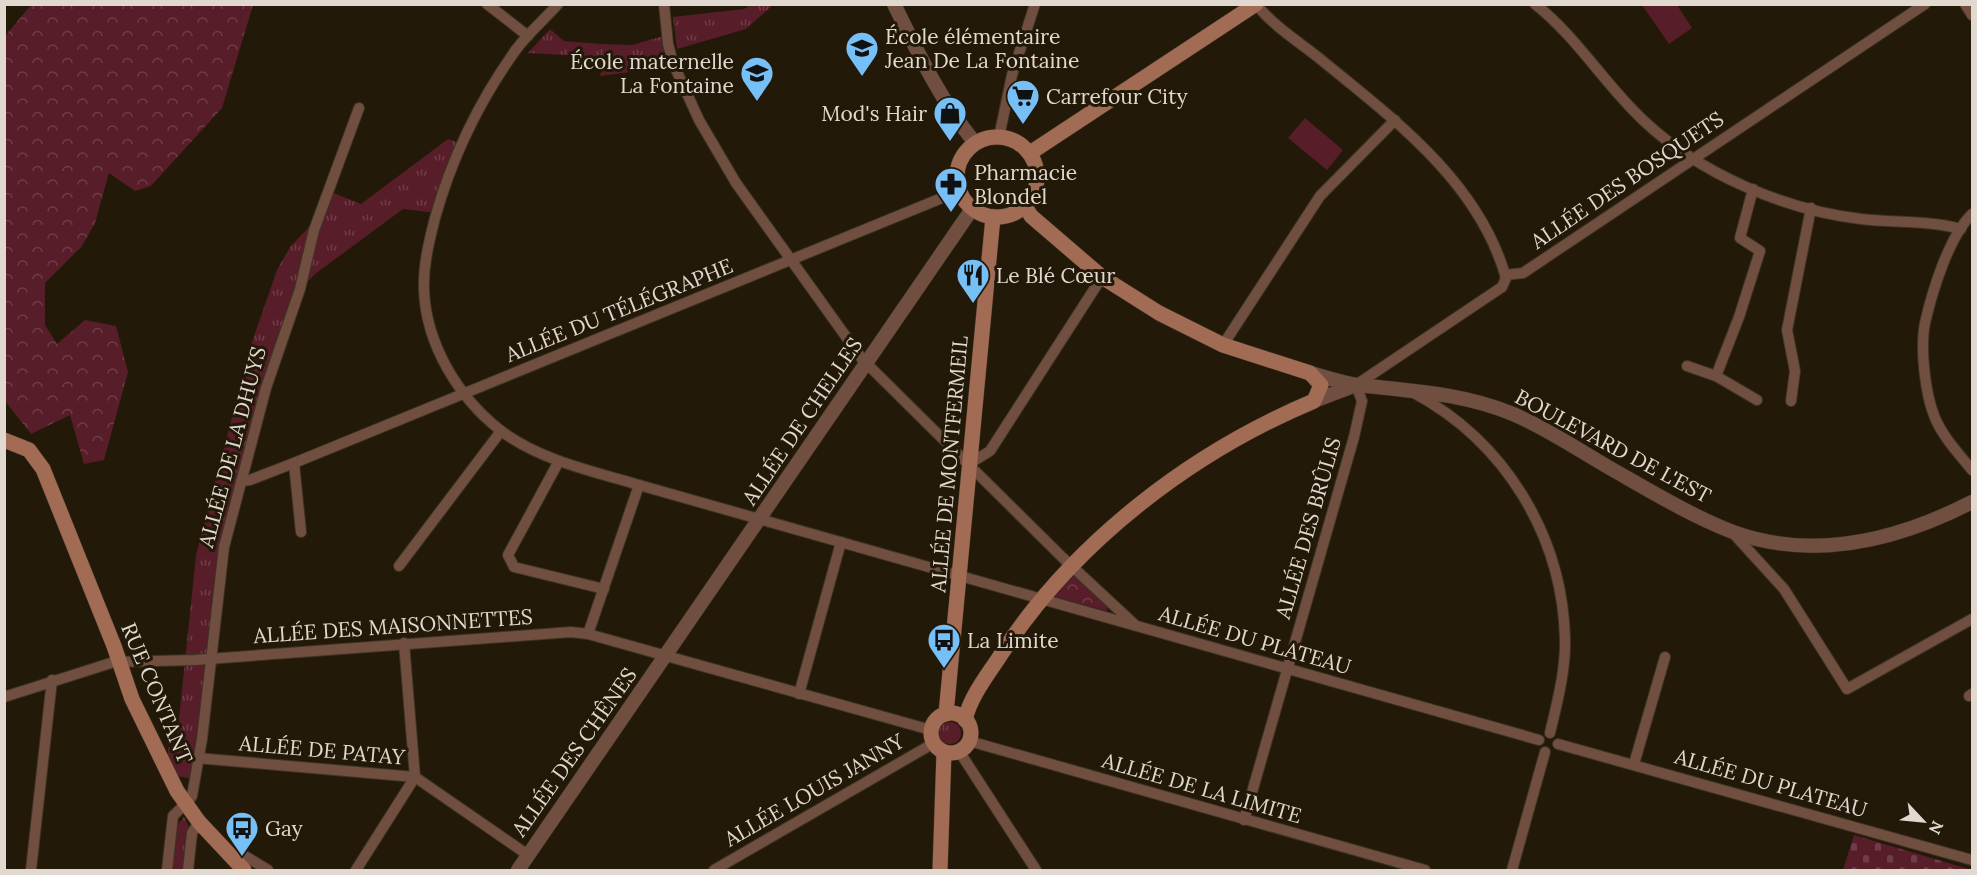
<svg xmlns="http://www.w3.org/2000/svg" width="1977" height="875" font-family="Lora,serif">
  <defs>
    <pattern id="grass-tufts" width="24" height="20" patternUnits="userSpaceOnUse" patternTransform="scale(1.5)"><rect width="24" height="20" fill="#571d29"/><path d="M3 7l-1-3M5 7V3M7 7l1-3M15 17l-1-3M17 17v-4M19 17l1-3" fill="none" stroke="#6f3d47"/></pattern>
    <pattern id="forest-crowns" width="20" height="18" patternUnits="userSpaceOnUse" patternTransform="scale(1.5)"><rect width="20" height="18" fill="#571d29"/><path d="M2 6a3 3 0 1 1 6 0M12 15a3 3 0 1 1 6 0" fill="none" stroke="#6f3d47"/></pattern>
    <pattern id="cemetery-stones" width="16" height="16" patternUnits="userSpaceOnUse" patternTransform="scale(1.5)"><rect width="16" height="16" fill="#571d29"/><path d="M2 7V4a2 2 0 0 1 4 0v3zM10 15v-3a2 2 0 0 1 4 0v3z" fill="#6f3d47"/></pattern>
  </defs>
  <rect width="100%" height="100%" fill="#231909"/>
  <g fill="url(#grass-tufts)">
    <polygon points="752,4 773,5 746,29 677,49 673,17 744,9"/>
    <polygon points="550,29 564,41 602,44 632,45 667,35 675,66 600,76 605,57 528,53"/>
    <polygon points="448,139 460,143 437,213 403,209 315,274 300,289 224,547 195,779 169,775 168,747 176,748 196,555 250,348 277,270 290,247 309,227 331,192 361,204"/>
    <circle cx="950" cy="733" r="11"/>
    <polygon points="184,817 192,833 188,870 172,870 177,825"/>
  </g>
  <g fill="url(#forest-crowns)">
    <polygon points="31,5 253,5 222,108 151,186 135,191 109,173 95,223 82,246 45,283 45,325 57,344 85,320 116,326 128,372 104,460 84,464 70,415 31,434 5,401 5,36"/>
    <polygon points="1071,575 1076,575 1108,606 1107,611 1056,597 1055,593"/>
  </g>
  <polygon fill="url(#cemetery-stones)" points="1854,835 1972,870 1843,870"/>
  <g fill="#571d29">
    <polygon points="1642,5 1677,5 1692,28 1669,44"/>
    <polygon points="1305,118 1343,150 1327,170 1288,138"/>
  </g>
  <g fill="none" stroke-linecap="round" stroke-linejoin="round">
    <defs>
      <g id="minor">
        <polyline points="487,4 528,36"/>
        <path d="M558 4C544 20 527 34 515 51 478 103 452 157 435 218 429 242 423 265 424 290 426 344 458 397 500 430 539 460 592 471 639 485L1539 740"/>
        <polyline points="664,4 668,44 673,63 699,120 736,183 862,359 1063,558 1134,624"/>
        <path d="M1535 4C1578 38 1605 85 1644 121 1700 174 1785 210 1861 219 1895 223 1928 220 1961 229"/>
        <polyline points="1965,4 1972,15"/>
        <polyline points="999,137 1012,75 1035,4"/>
        <path d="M1972 214C1949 236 1932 292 1925 323 1920 348 1925 394 1935 418 1943 437 1959 454 1972 470"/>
        <polyline points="1505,275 1523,273 1925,4"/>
        <polyline points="1223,345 1320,196 1395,120"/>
        <polyline points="1687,366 1716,376 1757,400"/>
        <polyline points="1716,376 1739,317 1760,251 1740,238 1753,189"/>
        <path d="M1414 393C1505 442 1562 535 1565 638 1566 670 1557 703 1550 733"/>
        <polyline points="1791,401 1795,371 1787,330 1811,208"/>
        <polyline points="559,461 508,555 514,567 604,589"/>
        <polyline points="294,463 301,532"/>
        <polyline points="969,464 990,451 1102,277"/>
        <polyline points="241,481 250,480 294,463 959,191"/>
        <polyline points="1731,531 1784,589 1847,689 1972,619"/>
        <polyline points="399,566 501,431"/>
        <polyline points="588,634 639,485"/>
        <polyline points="799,694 841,542"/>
        <polyline points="1969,696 1972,694"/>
        <polyline points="4,697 114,662 195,660 571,632 588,634 931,730"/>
        <polyline points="969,741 1425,870"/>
        <polyline points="1558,744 1972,860"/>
        <polyline points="959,751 1036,870"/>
        <polyline points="197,758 415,777 528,855"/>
        <polyline points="1634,764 1665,657"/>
        <polyline points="186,805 192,796 202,739 224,547 266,388 300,289 314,230 359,108"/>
        <path d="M1244 820 1354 437 1362 401 1356 385 1502 287 1506 278C1479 181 1392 118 1319 58 1299 42 1272 25 1256 4"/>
        <polyline points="245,856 268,870"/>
        <polyline points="31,870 52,680"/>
        <polyline points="167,870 173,816 185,804"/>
        <polyline points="188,870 192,833 199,822"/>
        <polyline points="356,870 415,777 404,643"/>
        <polyline points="714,870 934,743"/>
        <polyline points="1512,870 1545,752"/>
      </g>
      <g id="tertiary">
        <path d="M894 4C918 53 941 101 975 143"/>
        <path d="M1310 373C1326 377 1342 383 1358 385 1412 391 1462 393 1513 414 1546 428 1577 449 1608 467 1647 489 1691 516 1733 532 1814 561 1898 540 1972 502"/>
        <polyline points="1314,401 1356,385"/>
        <polyline points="518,870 972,209"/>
      </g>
      <g id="secondary">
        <circle cx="997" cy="177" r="40"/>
        <polyline points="1030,153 1256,4"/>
        <polyline points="4,440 29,450 43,469 114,646 132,699 177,791 199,822 244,870"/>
        <circle cx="951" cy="733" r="20"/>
        <polyline points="946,714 993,217"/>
        <path d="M965 720C970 697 987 676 1000 656 1073 543 1190 453 1314 401L1321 385 1310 373 1223 345 1159 313 1102 277 1031 216 1025 206"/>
        <polyline points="940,870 944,752"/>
      </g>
    </defs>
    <use href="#minor" stroke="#3e3425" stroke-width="12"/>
    <use href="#tertiary" stroke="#3e3425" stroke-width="15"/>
    <use href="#secondary" stroke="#3e3425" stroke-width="16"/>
    <use href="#minor" stroke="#704f40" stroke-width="10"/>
    <use href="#tertiary" stroke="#704f40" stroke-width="14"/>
    <use href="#secondary" stroke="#a16b54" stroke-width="15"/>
  </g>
  <defs>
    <symbol id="school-pin" viewBox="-11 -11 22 30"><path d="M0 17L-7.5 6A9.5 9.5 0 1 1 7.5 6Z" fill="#77c0f7" stroke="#231909"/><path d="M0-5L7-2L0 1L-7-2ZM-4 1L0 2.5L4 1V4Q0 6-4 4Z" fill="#111"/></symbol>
    <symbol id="supermarket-pin" viewBox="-11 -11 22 30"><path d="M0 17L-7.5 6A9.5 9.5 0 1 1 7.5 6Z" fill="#77c0f7" stroke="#231909"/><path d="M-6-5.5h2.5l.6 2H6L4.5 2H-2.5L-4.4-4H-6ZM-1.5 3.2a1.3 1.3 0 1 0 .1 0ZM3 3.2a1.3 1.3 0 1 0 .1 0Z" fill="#111"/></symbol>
    <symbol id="shop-pin" viewBox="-11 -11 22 30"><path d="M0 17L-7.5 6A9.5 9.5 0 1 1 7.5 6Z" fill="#77c0f7" stroke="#231909"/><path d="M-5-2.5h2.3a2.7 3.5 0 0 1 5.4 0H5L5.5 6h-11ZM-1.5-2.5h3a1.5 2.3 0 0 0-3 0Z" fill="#111"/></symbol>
    <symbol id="pharmacy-pin" viewBox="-11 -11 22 30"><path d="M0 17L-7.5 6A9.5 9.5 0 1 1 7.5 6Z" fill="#77c0f7" stroke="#231909"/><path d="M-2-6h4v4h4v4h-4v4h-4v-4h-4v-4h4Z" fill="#111"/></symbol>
    <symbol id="restaurant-pin" viewBox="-11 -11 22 30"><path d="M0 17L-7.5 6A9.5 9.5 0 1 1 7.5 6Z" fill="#77c0f7" stroke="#231909"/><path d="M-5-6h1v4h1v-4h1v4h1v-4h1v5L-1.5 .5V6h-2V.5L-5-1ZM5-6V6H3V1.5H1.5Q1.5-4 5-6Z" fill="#111"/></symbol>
    <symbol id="bus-pin" viewBox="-11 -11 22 30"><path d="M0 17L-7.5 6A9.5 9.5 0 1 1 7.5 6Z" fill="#77c0f7" stroke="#231909"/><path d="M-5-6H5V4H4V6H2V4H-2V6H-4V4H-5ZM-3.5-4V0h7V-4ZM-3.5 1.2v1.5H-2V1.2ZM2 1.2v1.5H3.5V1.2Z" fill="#111"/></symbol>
  </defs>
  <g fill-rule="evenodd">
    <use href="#school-pin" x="843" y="29" width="38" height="52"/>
    <use href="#school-pin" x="738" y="54" width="38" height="52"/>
    <use href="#supermarket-pin" x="1004" y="77" width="38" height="52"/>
    <use href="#shop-pin" x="931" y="94" width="38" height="52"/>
    <use href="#pharmacy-pin" x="932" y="165" width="38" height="52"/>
    <use href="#restaurant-pin" x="954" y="256" width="38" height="52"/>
    <use href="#bus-pin" x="925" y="621" width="38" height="52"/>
    <use href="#bus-pin" x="223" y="809" width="38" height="52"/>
  </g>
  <g text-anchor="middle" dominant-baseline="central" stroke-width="6" stroke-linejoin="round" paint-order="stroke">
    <g font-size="21" fill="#e1d9cf" stroke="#231909" text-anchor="start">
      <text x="885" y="36">École élémentaire<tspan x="885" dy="24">Jean De La Fontaine</tspan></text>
      <text x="734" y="61" text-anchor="end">École maternelle<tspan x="734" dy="24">La Fontaine</tspan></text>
      <text x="1046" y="96">Carrefour City</text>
      <text x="927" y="113" text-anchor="end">Mod's Hair</text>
      <text x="974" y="172">Pharmacie<tspan x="974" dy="24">Blondel</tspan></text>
      <text x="996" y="275">Le Blé Cœur</text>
      <text x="967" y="640">La Limite</text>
      <text x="265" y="828">Gay</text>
    </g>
    <g font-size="21" fill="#e1d9cf" stroke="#231909">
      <text transform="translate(1627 180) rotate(-34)">ALLÉE DES BOSQUETS</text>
      <text transform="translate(619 310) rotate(-22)">ALLÉE DU TÉLÉGRAPHE</text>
      <text transform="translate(802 421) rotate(-56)">ALLÉE DE CHELLES</text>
      <text transform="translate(1613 446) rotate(28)">BOULEVARD DE L'EST</text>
      <text transform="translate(232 447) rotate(-75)">ALLÉE DE LA DHUYS</text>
      <text transform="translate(949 464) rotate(-85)">ALLÉE DE MONTFERMEIL</text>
      <text transform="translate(1308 528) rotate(-74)">ALLÉE DES BRÛLIS</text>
      <text transform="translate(393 626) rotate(-4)">ALLÉE DES MAISONNETTES</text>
      <text transform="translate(1255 640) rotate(16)">ALLÉE DU PLATEAU</text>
      <text transform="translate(157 693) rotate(67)">RUE CONTANT</text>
      <text transform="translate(322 750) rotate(5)">ALLÉE DE PATAY</text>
      <text transform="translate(574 752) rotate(-55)">ALLÉE DES CHÊNES</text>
      <text transform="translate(1771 783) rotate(16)">ALLÉE DU PLATEAU</text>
      <text transform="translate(1202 788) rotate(16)">ALLÉE DE LA LIMITE</text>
      <text transform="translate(814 790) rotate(-30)">ALLÉE LOUIS JANNY</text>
    </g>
  </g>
  <rect width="1977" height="875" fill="none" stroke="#e1d9cf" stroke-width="12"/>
  <g transform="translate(1923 821) rotate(116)" stroke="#231909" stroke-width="4.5" paint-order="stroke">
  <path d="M0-4.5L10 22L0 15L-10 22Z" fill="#e1d9cf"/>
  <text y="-9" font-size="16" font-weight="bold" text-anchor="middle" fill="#e1d9cf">N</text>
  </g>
</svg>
